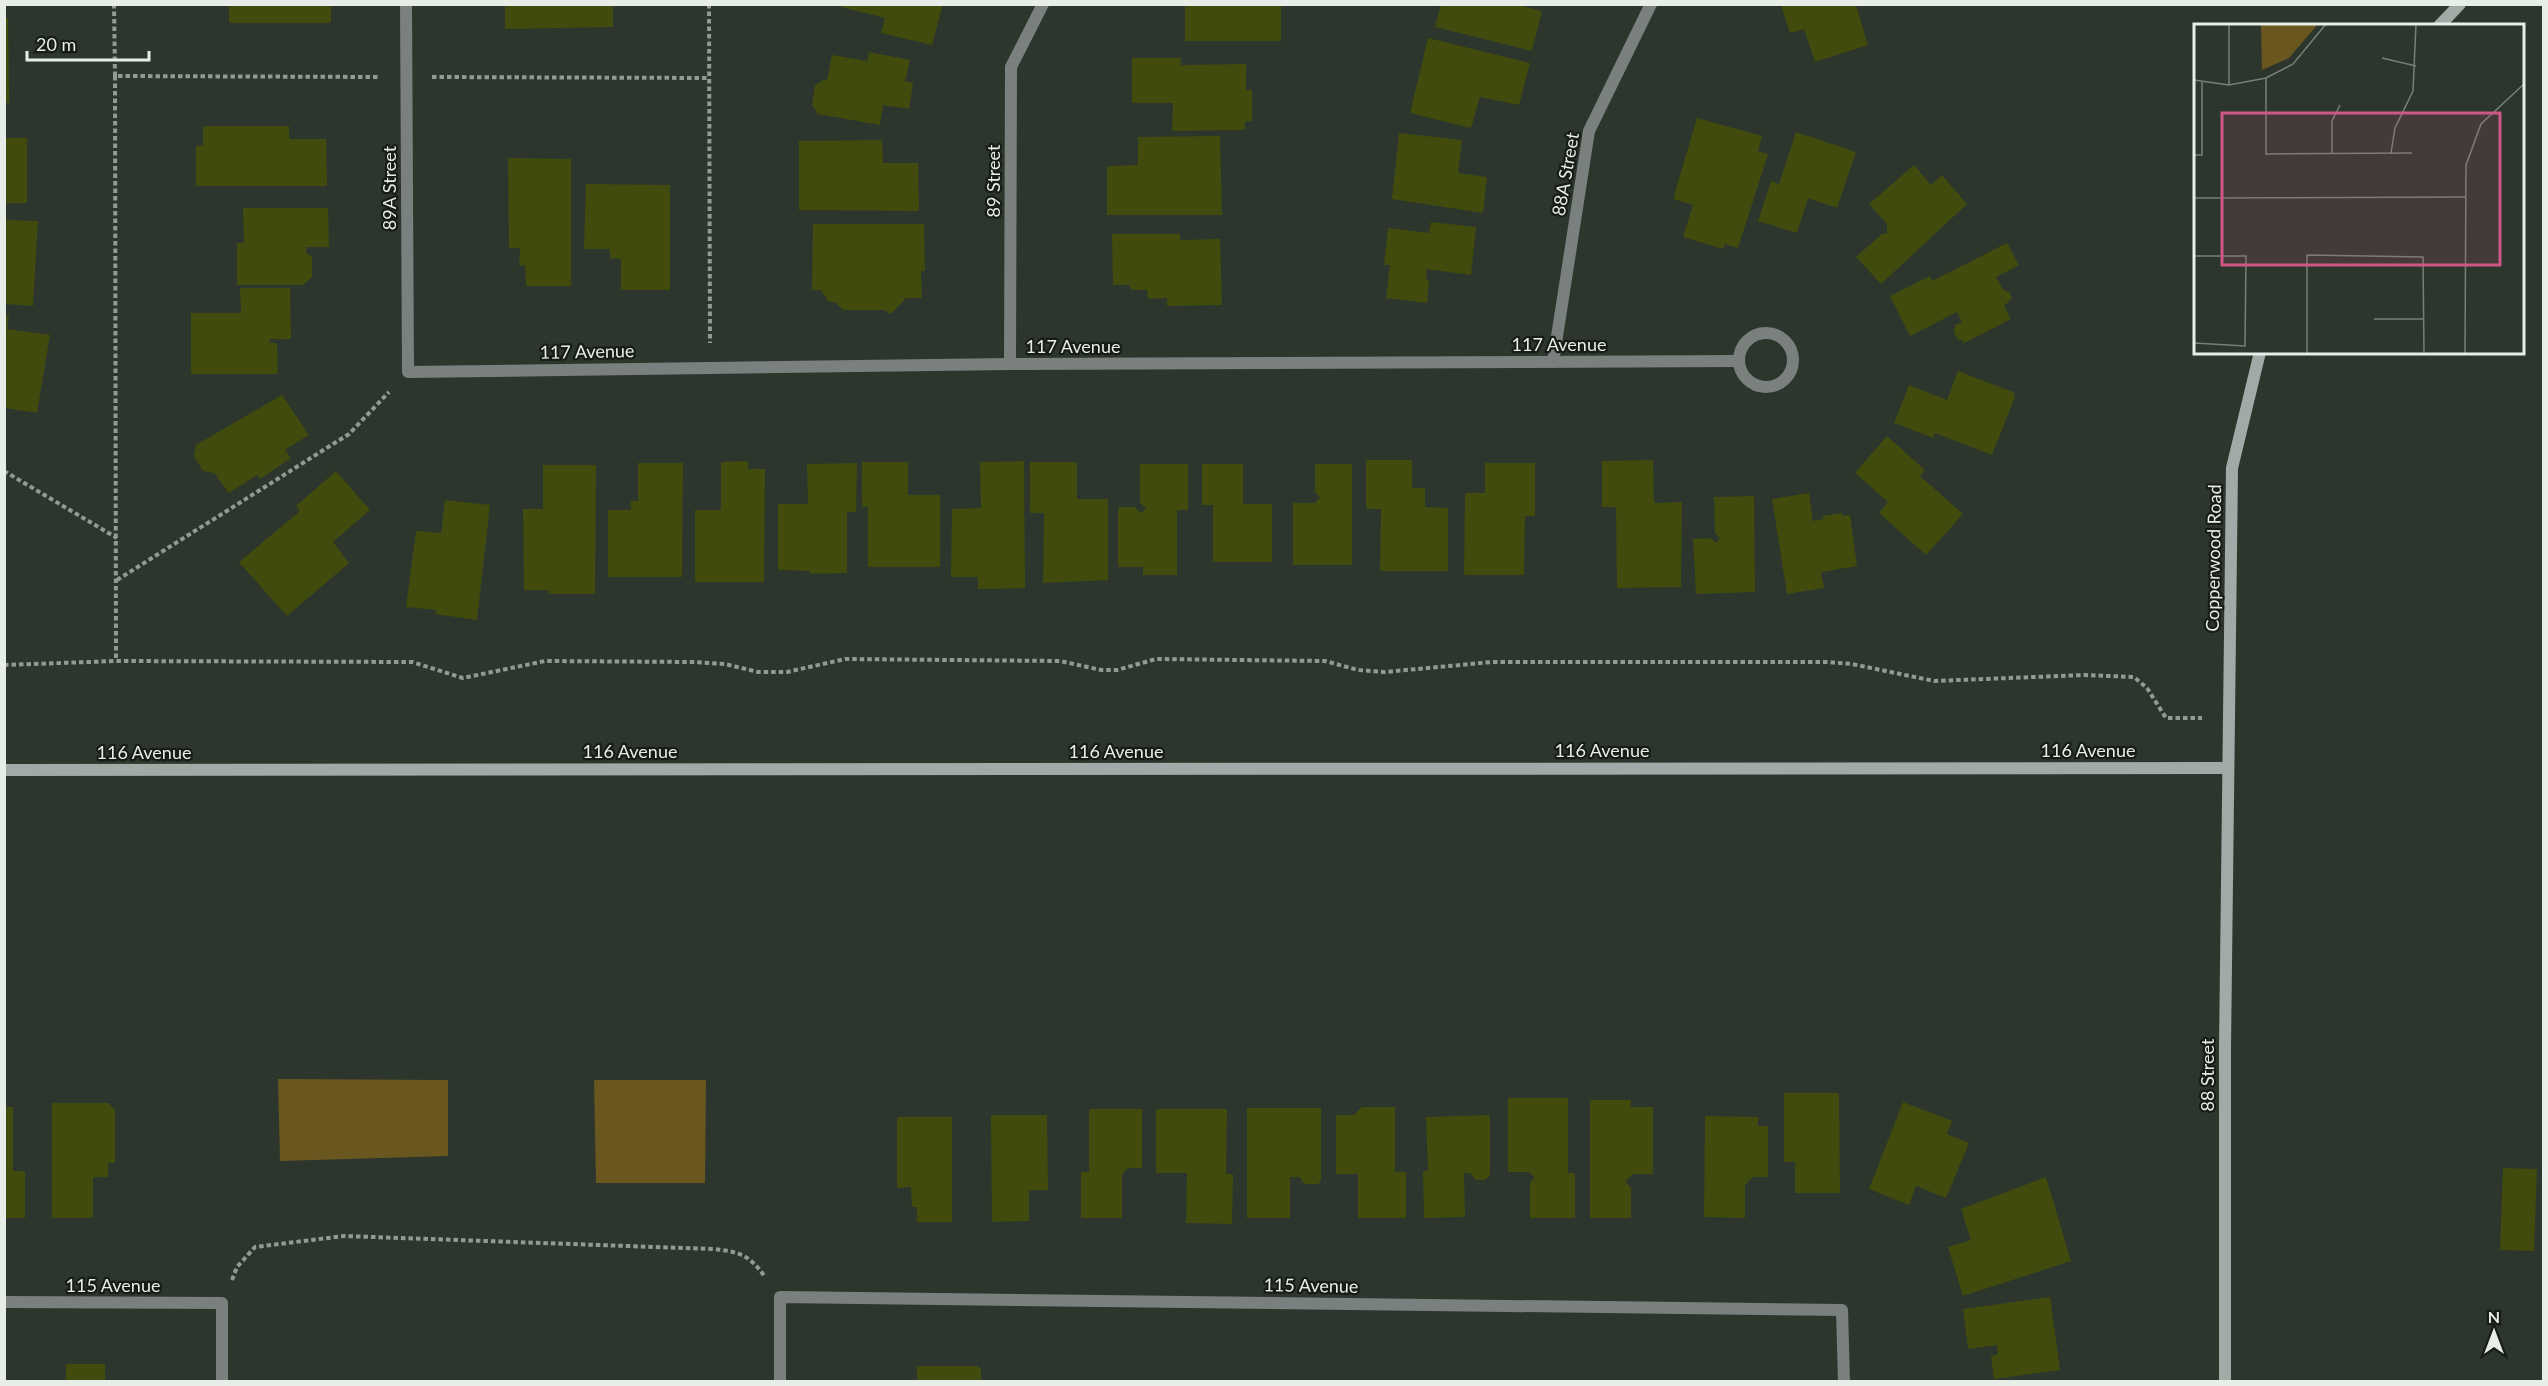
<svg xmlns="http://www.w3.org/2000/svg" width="2548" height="1386" font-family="Lato,sans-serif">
  <rect width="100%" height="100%" fill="#2c362d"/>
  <g fill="#6a5720">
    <polygon points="278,1079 448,1080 448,1156 280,1161"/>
    <polygon points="594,1080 706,1080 705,1183 596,1183"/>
  </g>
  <g fill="#414b0d">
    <rect x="229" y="4" width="102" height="19"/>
    <polygon points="505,4 613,4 613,27 505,29"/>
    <polygon points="842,4 943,4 932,45 881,33 885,18 841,7"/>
    <rect x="1185" y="4" width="96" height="37"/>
    <polygon points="1441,4 1515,4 1542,11 1532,51 1435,27"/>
    <polygon points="1781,5 1856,5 1868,45 1815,62 1804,29 1790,33"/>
    <polygon points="4,18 8,18 9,103 4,103"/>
    <polygon points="1428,38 1530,63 1519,105 1480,97 1471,128 1410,113"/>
    <polygon points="869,52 910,60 905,81 913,83 909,109 883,105 880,125 818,114 812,105 815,86 823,80 827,80 832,55 867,61"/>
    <polygon points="1132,58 1181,58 1181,65 1246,64 1246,90 1252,90 1252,121 1245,122 1245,130 1172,131 1173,103 1132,103"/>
    <polygon points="1697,118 1762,136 1758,151 1768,154 1738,248 1725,244 1723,249 1683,237 1693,205 1673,199"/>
    <polygon points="203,126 289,126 289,139 326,139 327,186 196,186 196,146 203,146"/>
    <polygon points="1796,132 1856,152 1837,208 1808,198 1797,233 1758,221 1771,181 1779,184"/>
    <polygon points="1399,133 1462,140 1458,173 1487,177 1483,213 1392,199"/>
    <polygon points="1220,136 1222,215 1107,215 1107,166 1138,165 1138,137"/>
    <rect x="4" y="138" width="23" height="65"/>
    <polygon points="882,140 883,163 918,163 919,211 799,210 799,141"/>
    <polygon points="508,158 571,159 571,286 526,286 525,265 519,266 520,248 509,248"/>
    <polygon points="1914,165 1931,185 1942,175 1967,204 1881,284 1856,257 1882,234 1887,234 1887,224 1869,204"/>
    <polygon points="586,184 670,185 670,290 621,290 621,259 610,258 610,249 584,249"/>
    <polygon points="243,208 328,208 329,247 306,247 306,253 312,257 312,277 303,285 237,285 237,243 244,243"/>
    <polygon points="5,220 38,221 33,306 5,304"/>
    <polygon points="1431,222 1476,227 1471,275 1427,269 1426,279 1429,280 1427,303 1386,298 1390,265 1384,265 1388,228 1429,233"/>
    <polygon points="813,224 924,224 925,271 921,271 922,298 906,298 891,314 884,310 843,310 835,302 829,302 821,290 812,290"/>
    <polygon points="1112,234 1180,234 1180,240 1220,239 1222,305 1167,306 1167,298 1148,299 1147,290 1131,290 1130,285 1113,285"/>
    <polygon points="2007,243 2019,265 1996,277 2003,290 2009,292 2012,298 2004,306 2011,319 1964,343 1962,340 1958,340 1954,332 1955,325 1962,322 1957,312 1910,336 1890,296 1930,276 1932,281"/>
    <polygon points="240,288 290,288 291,339 270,339 270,343 277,343 278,374 191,374 191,313 241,313"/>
    <polygon points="4,315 9,316 7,329 50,335 37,413 4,408"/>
    <polygon points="1958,371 2013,392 2015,397 1992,455 1935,433 1933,438 1894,423 1909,385 1947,400"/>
    <polygon points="282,395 309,435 285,450 291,458 260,479 257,475 229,493 214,473 203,471 194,456 196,445"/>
    <polygon points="1887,436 1925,470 1920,476 1963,514 1926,555 1879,513 1888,502 1855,473"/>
    <polygon points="1366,460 1412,460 1412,488 1425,488 1425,507 1448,508 1448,571 1380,571 1381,509 1366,509"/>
    <polygon points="1653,460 1654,503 1682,502 1681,587 1617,588 1616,507 1602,507 1602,461"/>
    <polygon points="748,461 748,469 765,469 764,582 695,582 695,510 721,510 721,462"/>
    <polygon points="1024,461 1025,588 978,589 978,577 951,577 952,509 981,508 980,462"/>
    <polygon points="862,462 908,462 908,495 940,495 940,567 868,567 868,507 862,507"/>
    <polygon points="1030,462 1077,462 1077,499 1108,499 1108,580 1043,583 1044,513 1030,513"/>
    <polygon points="638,463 683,463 682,577 608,577 608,510 631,510 631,501 638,501"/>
    <polygon points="857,463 856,512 847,512 847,573 810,574 810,571 778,570 778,504 808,504 807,464"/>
    <polygon points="1485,463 1535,463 1535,516 1525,516 1524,575 1464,575 1465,493 1485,493"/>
    <polygon points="1140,464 1188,464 1188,510 1177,510 1177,575 1143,575 1143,567 1118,567 1118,507 1135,507 1141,513 1146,508 1140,503"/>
    <polygon points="1202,464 1243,464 1243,504 1272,504 1272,562 1213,562 1213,505 1202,505"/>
    <polygon points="1315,464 1352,464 1352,565 1293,565 1293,503 1315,503 1320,497 1315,492"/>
    <polygon points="543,465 596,465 595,594 549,594 549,590 524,590 523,509 543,509"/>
    <polygon points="336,471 370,510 333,542 349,563 287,616 239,562 300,511 296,506"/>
    <polygon points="1809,493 1813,521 1823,519 1823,516 1842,513 1842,516 1850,515 1857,566 1821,572 1824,588 1787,594 1772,499"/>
    <polygon points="1754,496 1755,592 1696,594 1693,539 1710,538 1716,543 1720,538 1715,533 1714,497"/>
    <polygon points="445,500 490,505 477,620 435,614 436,610 406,607 416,531 441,533"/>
    <polygon points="1784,1093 1839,1093 1840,1193 1795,1193 1795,1162 1784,1162"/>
    <polygon points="1508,1098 1568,1098 1568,1173 1575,1173 1575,1218 1530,1218 1530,1182 1535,1178 1529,1172 1508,1172"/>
    <polygon points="1590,1100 1631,1100 1631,1107 1653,1107 1653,1174 1633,1174 1625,1182 1631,1188 1631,1218 1590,1218"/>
    <polygon points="1903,1102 1952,1121 1947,1134 1969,1143 1946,1198 1916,1186 1909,1205 1869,1189"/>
    <polygon points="52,1103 109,1103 115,1110 115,1163 108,1163 108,1177 93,1177 93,1218 52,1218"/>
    <polygon points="4,1107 13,1107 13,1171 25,1171 25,1218 4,1218"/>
    <polygon points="1362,1107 1395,1107 1395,1172 1406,1172 1406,1218 1358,1218 1358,1174 1336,1174 1336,1115 1354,1115"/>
    <polygon points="1247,1108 1321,1108 1321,1181 1318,1184 1304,1184 1300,1177 1290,1177 1290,1218 1247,1218"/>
    <polygon points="1089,1109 1142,1109 1142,1168 1128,1168 1122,1174 1122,1218 1081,1218 1081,1172 1089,1172"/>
    <polygon points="1156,1109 1227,1109 1226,1174 1233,1174 1232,1224 1186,1223 1187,1173 1156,1173"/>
    <polygon points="991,1115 1047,1115 1048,1190 1029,1190 1029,1221 992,1222"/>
    <polygon points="1490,1115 1490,1175 1485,1180 1476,1180 1470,1173 1464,1173 1465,1217 1424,1218 1423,1171 1428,1171 1426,1117"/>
    <polygon points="1705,1116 1758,1117 1758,1126 1768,1126 1768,1177 1753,1177 1745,1185 1745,1218 1704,1217"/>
    <polygon points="897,1117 952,1117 952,1222 917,1222 917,1207 912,1207 911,1187 897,1188"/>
    <polygon points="2503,1168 2537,1169 2534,1251 2500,1250"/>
    <polygon points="2046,1177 2071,1261 1963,1296 1948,1247 1971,1240 1961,1209"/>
    <polygon points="2050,1297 2060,1370 1994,1379 1991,1356 1998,1354 1997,1345 1968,1349 1963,1309"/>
    <rect x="66" y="1364" width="39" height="18"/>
    <polygon points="917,1366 977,1366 981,1369 981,1382 917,1382"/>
  </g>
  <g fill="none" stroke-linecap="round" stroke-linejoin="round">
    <g stroke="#929a93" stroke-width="4" stroke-dasharray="4.5 3" stroke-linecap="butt">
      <polyline points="114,4 115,76 380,77"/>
      <polyline points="709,4 710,343"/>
      <polyline points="115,76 116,661"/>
      <polyline points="432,77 708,78"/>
      <polyline points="4,471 117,538"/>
      <polyline points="117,580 349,434 389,392"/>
      <polyline points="4,665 116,661 412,662 463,678 545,661 693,662 725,664 758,672 787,672 845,659 1060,661 1101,670 1117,670 1156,659 1325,661 1358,670 1385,672 1492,662 1827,662 1852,664 1934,681 2084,675 2134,677 2147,688 2166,718 2202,718"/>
      <path d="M232 1280 237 1267 255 1247 344 1236 712 1249C738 1251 750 1255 765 1277"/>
    </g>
    <g stroke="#79807e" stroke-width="12">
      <polyline points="406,4 408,372 1010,364 1739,361"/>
      <circle cx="1766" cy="360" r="27"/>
      <polyline points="1553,362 1589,131 1651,4"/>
      <polyline points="1010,364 1011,67 1043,4"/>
      <polyline points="4,1302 222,1303 222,1382"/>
      <polyline points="780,1382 780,1297 1842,1310 1844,1382"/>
    </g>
    <g stroke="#a0aba8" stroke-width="12">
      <polyline points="2439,26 2460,4"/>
      <polyline points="4,770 2228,768"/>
      <polyline points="2225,1382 2225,1048 2232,468 2260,352"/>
    </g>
  </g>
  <g text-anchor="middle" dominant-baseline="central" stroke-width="4.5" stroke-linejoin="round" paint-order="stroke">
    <g font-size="18" fill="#e7ede7" stroke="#181c18">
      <text transform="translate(1565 174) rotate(-80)">88A Street</text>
      <text transform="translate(993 181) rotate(-90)">89 Street</text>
      <text transform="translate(389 188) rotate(-90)">89A Street</text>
      <text x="1559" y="344">117 Avenue</text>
      <text x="1073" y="346">117 Avenue</text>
      <text transform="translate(587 351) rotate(-1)">117 Avenue</text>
      <text transform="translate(2213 558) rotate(-89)">Copperwood Road</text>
      <text x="1602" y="750">116 Avenue</text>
      <text x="2088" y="750">116 Avenue</text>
      <text x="630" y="751">116 Avenue</text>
      <text x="1116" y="751">116 Avenue</text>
      <text x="144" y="752">116 Avenue</text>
      <text transform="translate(2207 1075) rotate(-90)">88 Street</text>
      <text x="113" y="1285">115 Avenue</text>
      <text transform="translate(1311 1285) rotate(1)">115 Avenue</text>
    </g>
  </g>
  <g transform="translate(2194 24)">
    <rect width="330" height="330" fill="#2c362d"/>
    <path d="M67 0H124L95 34 68 46Z" fill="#6a5720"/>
    <path fill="none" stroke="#777f77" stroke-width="1.5" d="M35 0V61M188 34 222 42M72 54V130L218 129M0 56 35 61 72 54 99 40 132 0M138 129V97L146 81M197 129 201 104 219 67 222 0M0 131H8V58M0 174 271 173M0 232H52L51 322 0 319M180 295H230M113 330V231L229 233 230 330M271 330 272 141 287 100 330 60"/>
    <path fill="#cd5885" fill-opacity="0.15" stroke="#cd5885" stroke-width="3" d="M28 89H306V241H28Z"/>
    <rect width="330" height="330" fill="none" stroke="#e7ede7" stroke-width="3"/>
  </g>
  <rect width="2548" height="1386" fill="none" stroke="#e7ede7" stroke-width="12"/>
  <g transform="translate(2494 1332)" stroke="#181c18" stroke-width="4.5" paint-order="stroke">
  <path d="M0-4.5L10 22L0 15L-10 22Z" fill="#e7ede7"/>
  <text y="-9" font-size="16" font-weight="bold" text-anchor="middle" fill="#e7ede7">N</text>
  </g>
  <path d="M27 51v9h122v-9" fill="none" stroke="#e7ede7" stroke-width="3"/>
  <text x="36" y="51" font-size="18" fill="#e7ede7" stroke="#181c18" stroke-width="4.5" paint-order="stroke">20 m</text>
</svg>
